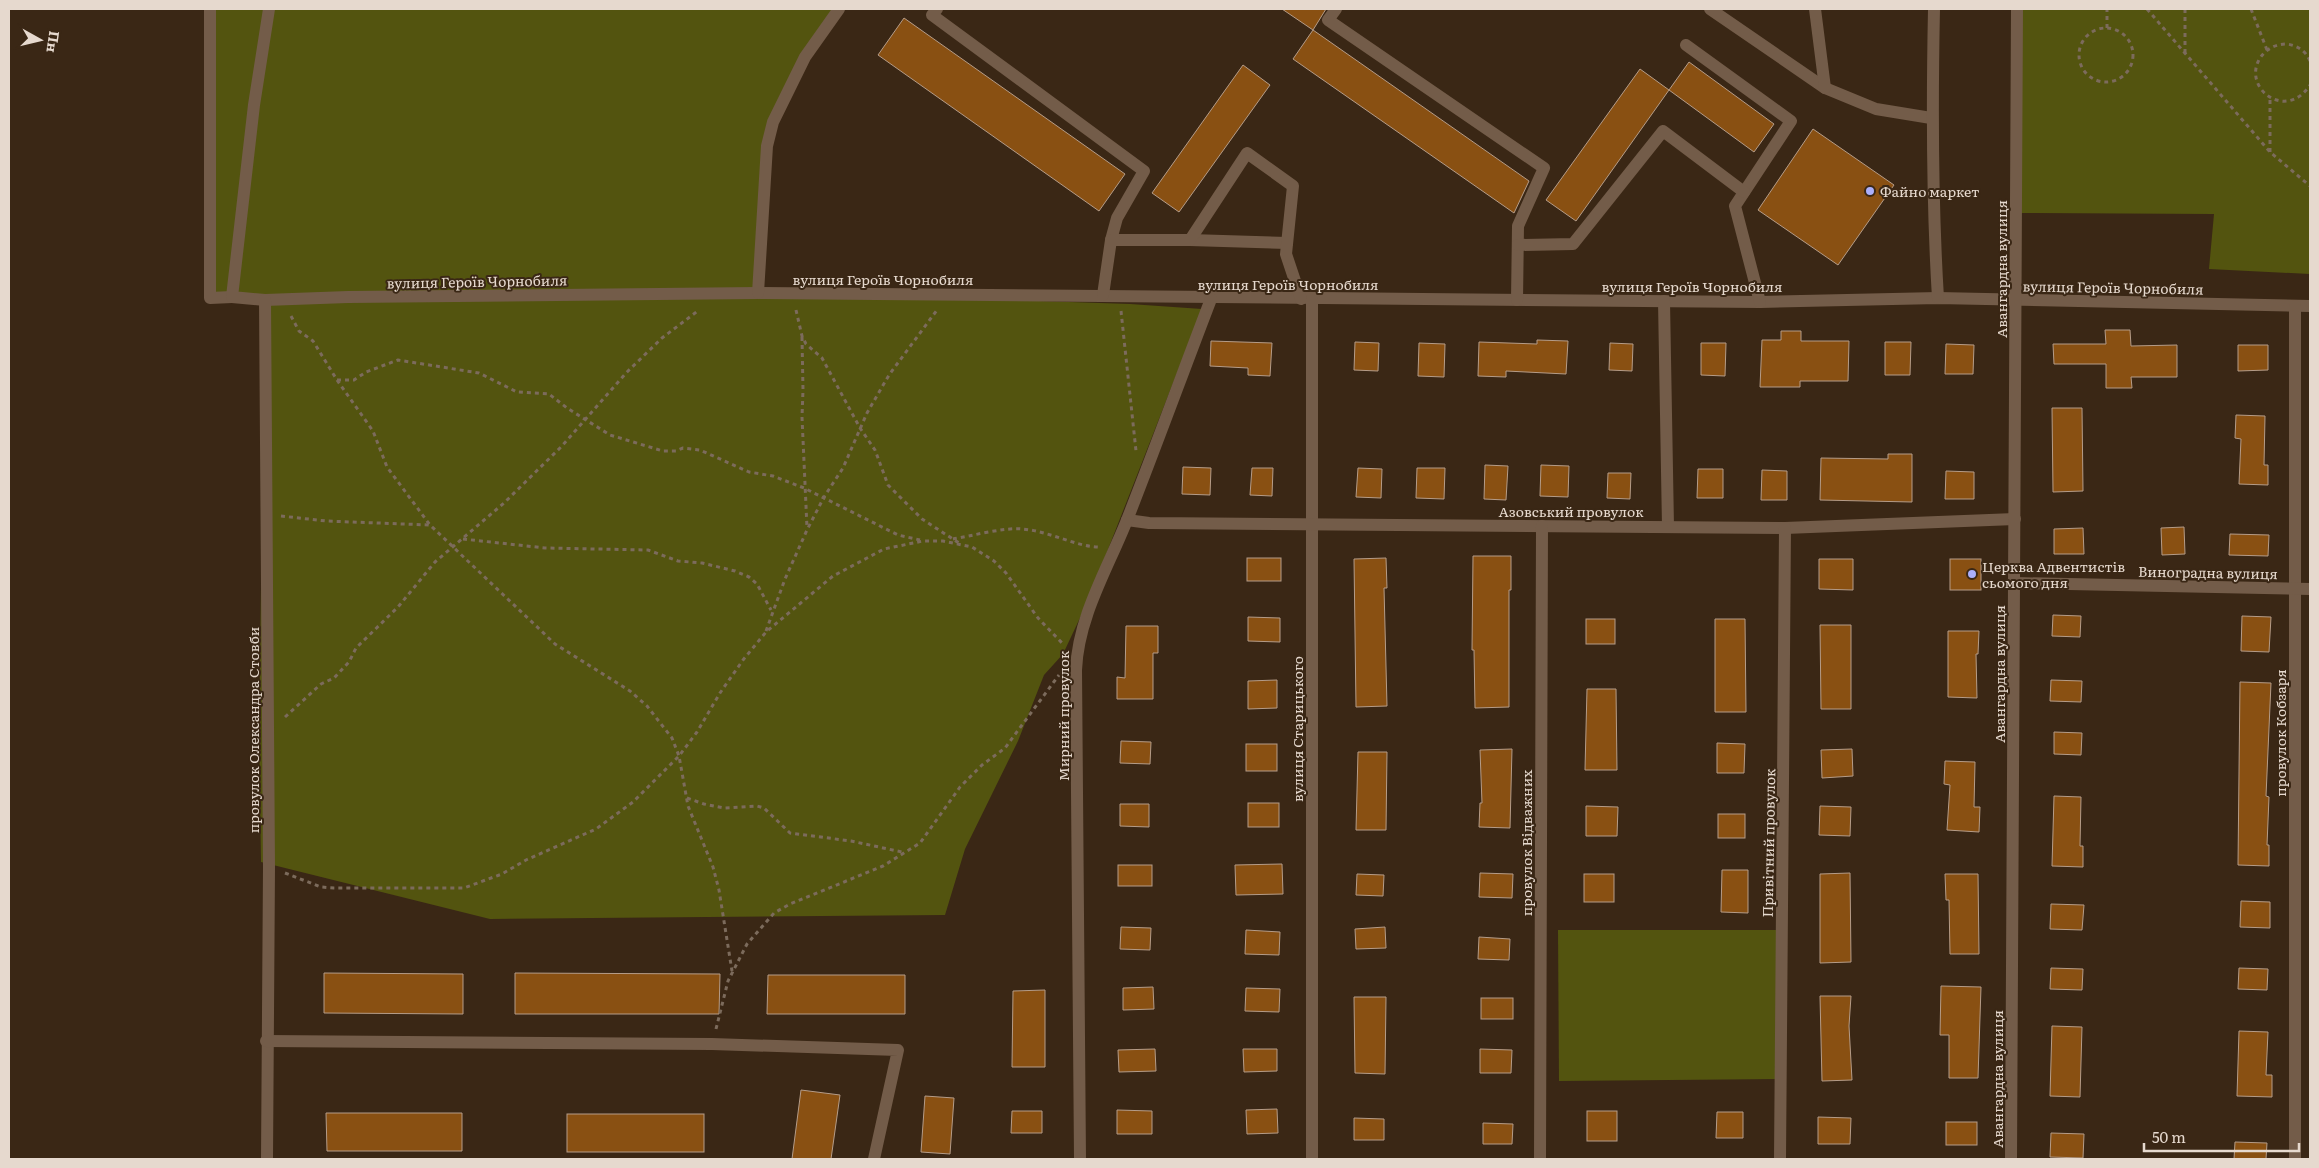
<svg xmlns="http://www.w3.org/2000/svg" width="2319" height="1168" font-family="Literata,serif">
  <rect width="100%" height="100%" fill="#3a2715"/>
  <g fill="#53540f">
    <polygon points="210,9 839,9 773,122 758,293 210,298"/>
    <polygon points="2020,9 2310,9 2310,274 2209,269 2214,214 2017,213"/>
    <polygon points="952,298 1130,304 1202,309 1087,603 1063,654 1044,675 1018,741 965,849 945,915 490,919 261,862 259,732 265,300"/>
    <polygon points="1558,930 1781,930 1781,1079 1559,1081"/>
  </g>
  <g fill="#895012" stroke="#b59c88">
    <polygon points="1282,9 1326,9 1313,30"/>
    <polygon points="904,18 1125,174 1099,211 878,55"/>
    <polygon points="1313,30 1529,181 1514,213 1293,59"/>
    <polygon points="1689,62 1774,124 1754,152 1669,90"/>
    <polygon points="1243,65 1270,85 1179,212 1152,193"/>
    <polygon points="1640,69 1669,90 1576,221 1546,200"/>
    <polygon points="1813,129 1894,185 1838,265 1758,210"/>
    <polygon points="2105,330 2130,330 2131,346 2177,345 2177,377 2131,377 2132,388 2106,388 2106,364 2054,364 2053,344 2106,344"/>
    <polygon points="1781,331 1801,331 1801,341 1849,341 1848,381 1800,381 1800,387 1760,387 1762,340 1781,340"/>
    <polygon points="1537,340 1568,341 1566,374 1506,371 1506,377 1478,376 1479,342 1537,344"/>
    <polygon points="1211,341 1272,343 1270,376 1248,375 1248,368 1210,366"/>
    <polygon points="1355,342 1379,343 1378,371 1354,370"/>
    <polygon points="1885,342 1911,342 1910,375 1885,375"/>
    <polygon points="1419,343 1445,344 1444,377 1418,376"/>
    <polygon points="1610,343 1633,344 1632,371 1609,370"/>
    <polygon points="1701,343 1726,343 1725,376 1701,375"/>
    <polygon points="1946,344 1974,345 1973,374 1945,374"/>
    <polygon points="2238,345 2268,345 2268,370 2238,371"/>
    <polygon points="2052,408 2082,408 2083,491 2053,492"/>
    <polygon points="2236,415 2265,416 2264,465 2268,465 2268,485 2239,484 2241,439 2235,438"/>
    <polygon points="1888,454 1912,454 1912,502 1820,500 1821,458 1888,459"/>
    <polygon points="1485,465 1508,466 1506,500 1484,499"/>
    <polygon points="1541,465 1569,466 1568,497 1540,496"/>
    <polygon points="1183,467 1211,468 1210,495 1182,494"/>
    <polygon points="1252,468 1273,468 1272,496 1250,495"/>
    <polygon points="1358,468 1382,469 1381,498 1356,497"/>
    <polygon points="1417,468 1445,468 1444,499 1416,498"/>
    <polygon points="1698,469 1723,469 1723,498 1697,498"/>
    <polygon points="1762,470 1787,471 1787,500 1761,500"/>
    <polygon points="1946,471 1974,472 1974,499 1945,499"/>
    <polygon points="1608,473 1631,473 1630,499 1607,498"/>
    <polygon points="2184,527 2185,554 2162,555 2161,528"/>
    <polygon points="2083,528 2084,554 2054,554 2054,529"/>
    <polygon points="2230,534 2269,535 2268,556 2229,555"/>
    <polygon points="1473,556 1511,556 1511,590 1509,590 1509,707 1475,708 1474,650 1472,650"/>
    <rect x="1247" y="558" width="34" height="23"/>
    <polygon points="1386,558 1387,588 1384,588 1387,706 1356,707 1354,559"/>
    <polygon points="1819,559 1853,559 1853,590 1819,589"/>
    <rect x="1950" y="559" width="31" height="31"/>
    <polygon points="2053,615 2081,616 2080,637 2052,636"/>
    <polygon points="2242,616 2271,617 2269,652 2241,651"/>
    <polygon points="1248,617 1280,618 1280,642 1248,641"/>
    <rect x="1586" y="619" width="29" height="25"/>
    <polygon points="1715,619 1745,619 1746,712 1715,712"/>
    <polygon points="1820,625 1851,625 1851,709 1821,709"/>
    <polygon points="1126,626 1158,626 1158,653 1153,653 1153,699 1117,699 1117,677 1125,678"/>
    <polygon points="1948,631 1979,631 1978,654 1976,654 1977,698 1948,697"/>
    <polygon points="1277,680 1277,708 1248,709 1248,681"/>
    <polygon points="2051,680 2082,681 2081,702 2050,701"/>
    <polygon points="2240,682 2271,683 2266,796 2269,797 2267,845 2269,845 2269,866 2238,865"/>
    <polygon points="1587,689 1616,689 1617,770 1585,770"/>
    <polygon points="2054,732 2082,733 2081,755 2054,754"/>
    <polygon points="1121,741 1151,742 1150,764 1120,763"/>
    <polygon points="1717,743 1745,744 1744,773 1717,773"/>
    <rect x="1246" y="744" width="31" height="27"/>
    <polygon points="1512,749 1510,828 1479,827 1480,803 1482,803 1480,750"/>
    <polygon points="1852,749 1853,776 1822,778 1821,750"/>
    <polygon points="1358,752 1387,752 1386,830 1356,830"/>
    <polygon points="1945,761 1975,762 1974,807 1980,807 1979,832 1947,830 1950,785 1944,784"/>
    <polygon points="2054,796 2081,797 2080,846 2083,846 2083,867 2052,866"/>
    <rect x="1248" y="803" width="31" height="24"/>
    <polygon points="1120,804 1149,804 1149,827 1120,826"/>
    <polygon points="1586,806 1618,807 1617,836 1586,836"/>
    <polygon points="1820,806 1851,807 1850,836 1819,835"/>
    <rect x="1718" y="814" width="27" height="24"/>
    <polygon points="1282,864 1283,894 1236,895 1235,865"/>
    <rect x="1118" y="865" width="34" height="21"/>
    <polygon points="1722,870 1748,870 1748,913 1721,912"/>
    <polygon points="1480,873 1513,874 1512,898 1479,897"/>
    <polygon points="1850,873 1851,962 1820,963 1820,874"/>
    <polygon points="1357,874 1384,875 1383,896 1356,895"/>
    <rect x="1584" y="874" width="30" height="28"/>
    <polygon points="1945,874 1978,874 1979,954 1950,954 1949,900 1946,900"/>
    <polygon points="2241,901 2270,902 2270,928 2240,927"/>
    <polygon points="2051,904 2084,905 2082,930 2050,929"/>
    <polygon points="1121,927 1151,928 1150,950 1120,949"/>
    <polygon points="1385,927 1386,948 1356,949 1355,929"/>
    <polygon points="1246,930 1280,932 1279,955 1245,954"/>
    <polygon points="1479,937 1510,939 1509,960 1478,959"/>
    <polygon points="2051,968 2083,969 2082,990 2050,989"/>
    <polygon points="2239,968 2268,969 2267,990 2238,989"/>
    <polygon points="324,973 463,974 463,1014 324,1013"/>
    <polygon points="515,973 720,974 719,1014 515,1014"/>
    <polygon points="768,975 905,975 905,1014 767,1014"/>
    <polygon points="1941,986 1981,987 1978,1078 1949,1078 1949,1035 1940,1035"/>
    <polygon points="1153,987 1154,1009 1123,1010 1123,988"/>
    <polygon points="1246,988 1280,989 1279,1012 1245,1011"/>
    <polygon points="1045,990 1045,1067 1012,1067 1013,991"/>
    <polygon points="1820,996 1851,996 1849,1026 1852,1080 1822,1081"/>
    <polygon points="1354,997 1386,997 1385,1074 1355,1073"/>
    <rect x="1481" y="998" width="32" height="21"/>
    <polygon points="2052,1026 2082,1027 2080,1097 2050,1096"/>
    <polygon points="2239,1031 2268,1032 2266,1075 2272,1075 2272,1097 2237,1096"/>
    <polygon points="1155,1049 1156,1071 1119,1072 1118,1050"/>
    <polygon points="1243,1049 1277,1049 1277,1071 1244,1072"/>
    <polygon points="1480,1049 1512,1050 1511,1073 1480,1073"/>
    <polygon points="801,1090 840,1095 831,1159 792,1159"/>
    <polygon points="925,1096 954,1098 950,1154 921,1152"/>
    <polygon points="1277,1109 1278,1133 1247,1134 1246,1110"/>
    <polygon points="1117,1110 1152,1111 1152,1134 1117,1134"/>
    <polygon points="1012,1111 1042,1111 1042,1133 1011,1133"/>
    <rect x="1587" y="1111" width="30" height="30"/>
    <polygon points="1717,1112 1743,1112 1743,1138 1716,1138"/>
    <polygon points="326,1113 462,1113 462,1151 327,1151"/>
    <rect x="567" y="1114" width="137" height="38"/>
    <polygon points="1818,1117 1851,1118 1850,1144 1818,1144"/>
    <polygon points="1354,1118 1384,1119 1384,1140 1354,1140"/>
    <rect x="1946" y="1122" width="31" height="23"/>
    <polygon points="1483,1123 1513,1124 1512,1144 1483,1144"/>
    <polygon points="2051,1133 2084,1134 2083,1158 2050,1157"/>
    <polygon points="2235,1142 2267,1143 2266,1159 2234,1159"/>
  </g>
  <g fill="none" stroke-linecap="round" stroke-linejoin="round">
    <g stroke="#7c6b5c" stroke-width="3" stroke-dasharray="4 4" stroke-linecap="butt">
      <polyline points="2147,9 2270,152 2310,186"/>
      <polyline points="2185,9 2185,53"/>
      <polyline points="2251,9 2267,50"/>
      <polyline points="2107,28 2107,9"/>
      <circle cx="2106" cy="55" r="27"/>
      <path d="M2310 61C2306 51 2297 45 2286 44 2278 44 2271 47 2265 52 2235 82 2284 125 2310 85"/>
      <polyline points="2270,152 2270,98"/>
      <polyline points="796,310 802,336 806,344 822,358 860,428 875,450 888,485 922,519 959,543"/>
      <polyline points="1121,311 1136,451"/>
      <polyline points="291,316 299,331 313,341 337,380 354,380 366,372 398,360 479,373 517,392 549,394 567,408 610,435 663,451 676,451 683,448 700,450 749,472 773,476 804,488 898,535 920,540"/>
      <polyline points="802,337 803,390 802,417 807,528"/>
      <polyline points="337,380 373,431 387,467 430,525 555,644 630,691 647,706 672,738 679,756 688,806 713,867 719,890 732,971"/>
      <polyline points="281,516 326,521 429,525"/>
      <polyline points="463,539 545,548 648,550 678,561 702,563 735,571 749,577 757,584 771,610"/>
      <path d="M953 539C971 536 1005 527 1022 529 1049 531 1074 546 1098 547"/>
      <polyline points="766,631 785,579 807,530 824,497 843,468 867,413 889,375 937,310"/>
      <polyline points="285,717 321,684 334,678 349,662 356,648 398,607 435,562 504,503 562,446 626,373 662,338 699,310"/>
      <polyline points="687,798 704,804 724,808 757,806 764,808 790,833 851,841 902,852"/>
      <polyline points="285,873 321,887 334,888 464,888 502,874 526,860 596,829 633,802 679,756 697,732 720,693 743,660 766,632 833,576 884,549 923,541 943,541 972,547 994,561 1006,573 1038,618 1063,644"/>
      <polyline points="716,1029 728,981 747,944 774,913 790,904 883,866 920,843 960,787 982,765 1005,748 1059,675"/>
    </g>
    <g stroke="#735c49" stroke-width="12">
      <polyline points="210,9 210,298 232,297"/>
      <polyline points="269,9 254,105 232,297 265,300 348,297 758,293 1760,302 1938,298 2310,306"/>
      <polyline points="937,9 932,15 1144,171 1117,218 1111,240"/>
      <polyline points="1336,9 1328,20 1544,168 1518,226 1517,300"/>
      <polyline points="1710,9 1825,88 1876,109 1931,118"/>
      <polyline points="1815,9 1825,88"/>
      <path d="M1934 9C1932 105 1932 201 1938 298"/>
      <polyline points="1686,45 1791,121 1735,206 1760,302"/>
      <polyline points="1190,240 1287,243"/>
      <polyline points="1518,245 1573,244 1663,131 1744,192"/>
      <polyline points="758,293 767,146 773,122 805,57 839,9"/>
      <polyline points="1103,295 1111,240 1190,240 1247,153 1293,186 1286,254 1301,299"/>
      <polyline points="1312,299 1312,1159"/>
      <polyline points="265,300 269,867 267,1159"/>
      <polyline points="1664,301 1668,527"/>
      <polyline points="2295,306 2295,1159"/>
      <polyline points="1127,520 1149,523 1785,528 2015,519"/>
      <polyline points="2015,583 2310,589"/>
      <polyline points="266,1041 712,1044 898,1050 874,1159"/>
      <path d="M1080 1159 1076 670C1078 617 1108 568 1127 520 1156 446 1183 372 1211 299"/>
      <polyline points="1540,1159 1542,526"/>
      <polyline points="1780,1159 1785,528"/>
      <polyline points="2011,1159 2017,9"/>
    </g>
  </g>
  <g fill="#abaffb" stroke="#3a2715" stroke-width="2">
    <circle cx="1870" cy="191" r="5"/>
    <circle cx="1972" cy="574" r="5"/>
  </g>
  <g text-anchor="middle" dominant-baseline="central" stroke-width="4" stroke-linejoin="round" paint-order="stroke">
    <g font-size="14" fill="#e6d9ce" stroke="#3a2715" text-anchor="start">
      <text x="1880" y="191">Файно маркет</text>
      <text x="1982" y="566">Церква Адвентистів<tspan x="1982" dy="16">сьомого дня</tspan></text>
    </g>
    <g font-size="14" fill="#e6d9ce" stroke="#3a2715">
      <text transform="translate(2001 269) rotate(-90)">Авангардна вулиця</text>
      <text x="883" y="279">вулиця Героїв Чорнобиля</text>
      <text transform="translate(477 281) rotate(-1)">вулиця Героїв Чорнобиля</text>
      <text x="1288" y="284">вулиця Героїв Чорнобиля</text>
      <text x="1692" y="286">вулиця Героїв Чорнобиля</text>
      <text transform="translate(2113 287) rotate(1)">вулиця Героїв Чорнобиля</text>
      <text x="1571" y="511">Азовський провулок</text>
      <text transform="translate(2208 572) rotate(1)">Виноградна вулиця</text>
      <text transform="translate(1999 674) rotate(-90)">Авангардна вулиця</text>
      <text transform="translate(1063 716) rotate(-90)">Мирний провулок</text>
      <text transform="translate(1297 729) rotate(-90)">вулиця Старицького</text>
      <text transform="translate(253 730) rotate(-90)">провулок Олександра Стовби</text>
      <text transform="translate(2280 733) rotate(-90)">провулок Кобзаря</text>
      <text transform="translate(1526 843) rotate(-90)">провулок Відважних</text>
      <text transform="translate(1768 843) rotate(-89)">Привітний провулок</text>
      <text transform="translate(1997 1079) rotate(-90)">Авангардна вулиця</text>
    </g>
  </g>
  <rect width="2319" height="1168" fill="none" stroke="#e6d9ce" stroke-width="20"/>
  <g transform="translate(40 40) rotate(98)" stroke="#3a2715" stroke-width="4" paint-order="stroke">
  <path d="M0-4L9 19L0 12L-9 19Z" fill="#e6d9ce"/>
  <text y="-8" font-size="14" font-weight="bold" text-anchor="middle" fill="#e6d9ce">Пн</text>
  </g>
  <path d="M2144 1143v8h155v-8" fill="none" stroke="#e6d9ce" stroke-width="2.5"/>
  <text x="2152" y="1143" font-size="15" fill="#e6d9ce" stroke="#3a2715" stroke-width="4" paint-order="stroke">50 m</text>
</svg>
